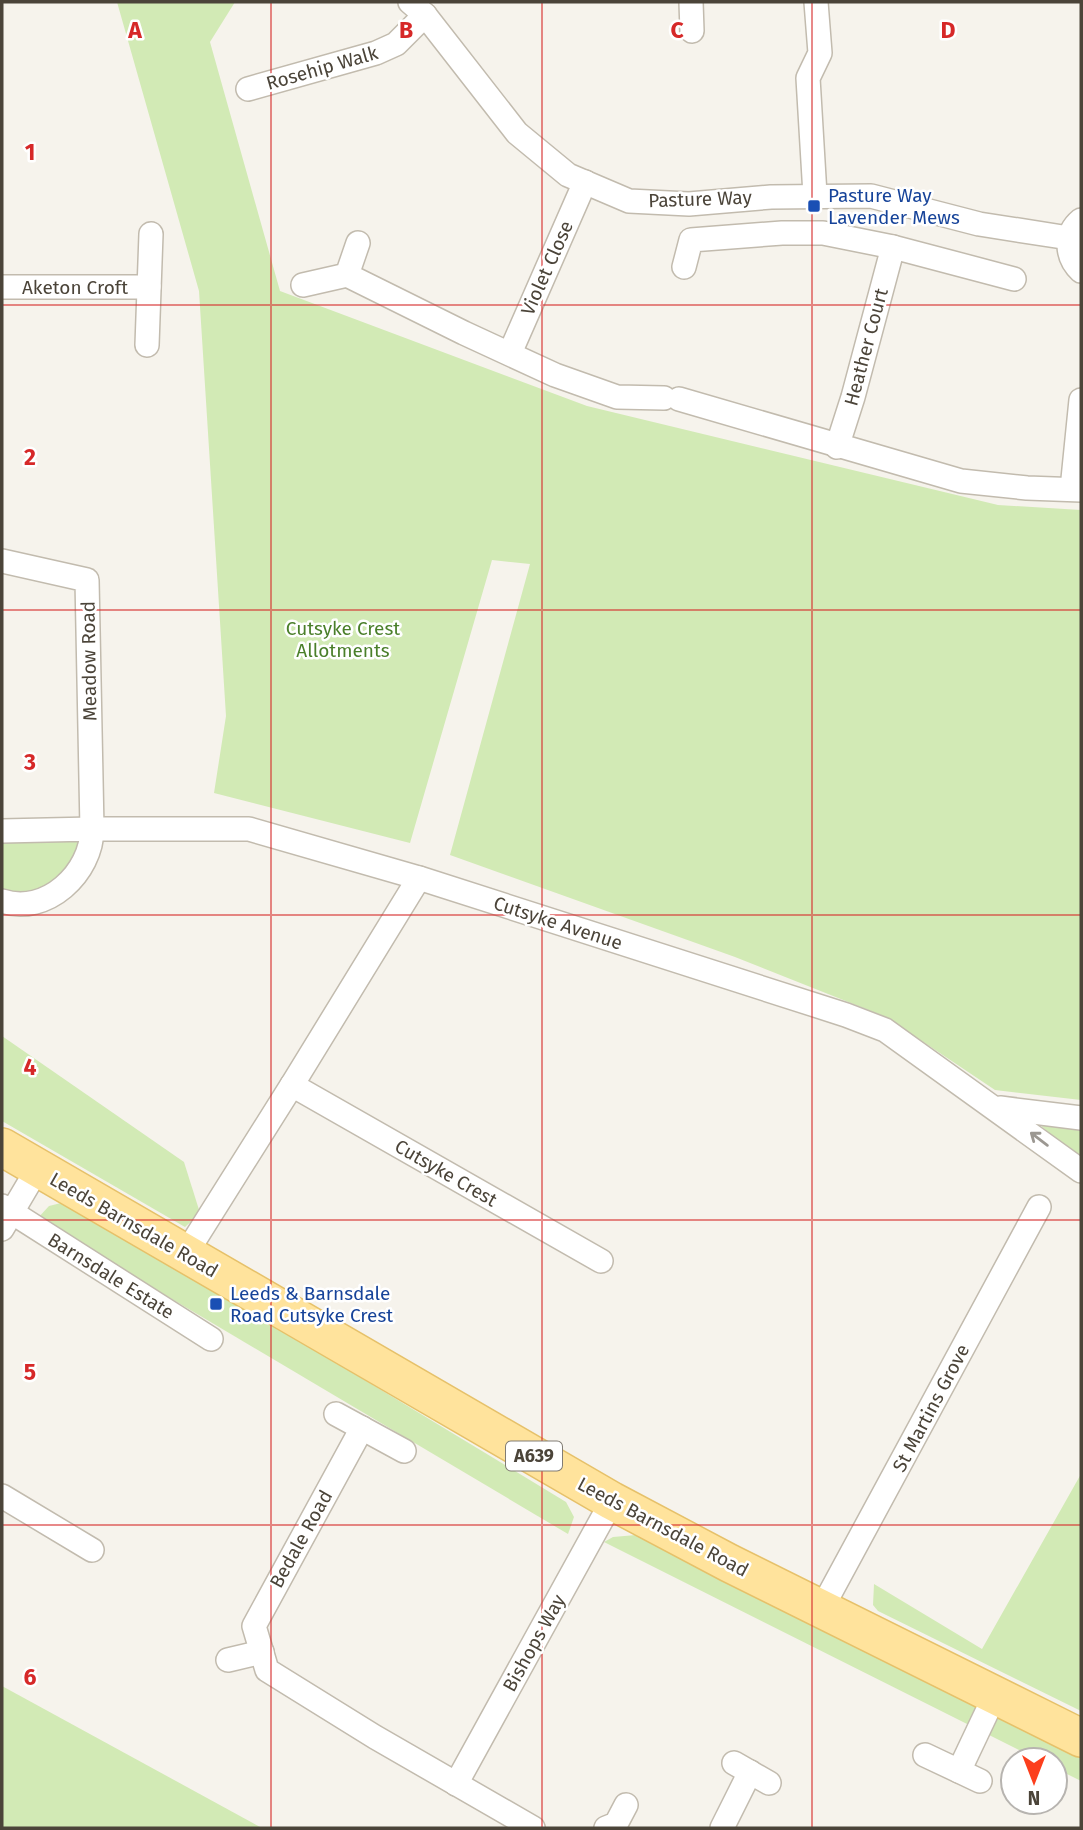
<svg xmlns="http://www.w3.org/2000/svg" width="1083" height="1830" font-family="'Fira Sans',sans-serif">
  <rect width="100%" height="100%" fill="#f6f3ec"/>
  <g fill="#d2eab5">
    <polygon points="117,2 235,2 210,42 280,291 587,406 998,505 1081,510 1081,1100 995,1090 886,1017 735,957 450,855 530,564 492,560 410,843 214,793 226,716 199,291"/>
    <path d="M77 838 82 847C70 862 55 889 35 893 25 895 12 893 2 893V839Z"/>
    <polygon points="2,1036 184,1162 200,1213 185,1227 2,1121"/>
    <polygon points="1037,1122 1081,1127 1081,1156 1049,1133"/>
    <polygon points="69,1201 566,1502 574,1517 568,1534 37,1219 49,1206"/>
    <polygon points="1081,1474 1081,1711 878,1611 873,1605 874,1584 982,1649"/>
    <polygon points="636,1535 650,1539 1081,1758 1081,1781 1055,1768 1055,1760 1039,1760 604,1542 613,1537"/>
    <polygon points="2,1686 262,1828 2,1828"/>
  </g>
  <g fill="none" stroke-linecap="round" stroke-linejoin="round">
    <defs>
      <g id="street">
        <polyline points="410,2 425,15 517,133 568,175 629,201 689,204 771,197 871,196 979,224 1069,238"/>
        <polyline points="691,2 692,31"/>
        <polyline points="248,89 376,53 396,44 425,15"/>
        <polyline points="815,195 808,78 820,53 816,2"/>
        <path d="M1081 220C1064 234 1066 257 1081 271"/>
        <polyline points="684,267 691,240 782,233 823,233 893,247"/>
        <polyline points="347,275 464,333 555,375 617,397 664,398"/>
        <polyline points="303,285 347,275 358,243"/>
        <polyline points="2,287 149,287"/>
        <polyline points="147,345 151,234"/>
        <polyline points="510,353 585,182"/>
        <polyline points="679,399 961,481 1027,488 1081,490"/>
        <polyline points="837,447 853,397 893,247 1014,279"/>
        <polyline points="1072,489 1081,400"/>
        <polyline points="2,561 87,580 92,829 249,829 419,878 846,1015 885,1030 1081,1171"/>
        <path d="M2 831 92 829C92 873 46 916 2 901"/>
        <polyline points="419,878 292,1085 601,1261"/>
        <polyline points="1000,1108 1081,1118"/>
        <polyline points="2,1206 211,1339"/>
        <polyline points="2,1229 38,1168"/>
        <polyline points="185,1255 292,1085"/>
        <polyline points="336,1414 404,1451"/>
        <polyline points="362,1428 254,1626 267,1670 375,1737 533,1828"/>
        <polyline points="2,1496 92,1550"/>
        <polyline points="822,1608 1039,1207"/>
        <polyline points="228,1660 262,1652"/>
        <polyline points="925,1755 980,1781"/>
        <polyline points="734,1763 769,1783"/>
        <polyline points="959,1771 995,1695"/>
        <polyline points="456,1784 612,1501"/>
        <polyline points="606,1828 616,1824 626,1805"/>
        <polyline points="722,1828 750,1772"/>
      </g>
      <polyline id="primary" points="2,1147 612,1501 729,1563 1081,1738"/>
    </defs>
    <use href="#street" stroke="#c2bbae" stroke-width="26"/>
    <use href="#primary" stroke="#e6c16a" stroke-width="40"/>
    <use href="#street" stroke="#fff" stroke-width="23"/>
    <use href="#primary" stroke="#ffe39c" stroke-width="37"/>
  </g>
  <defs><path id="oneway-shaft" d="M-6 0H5M1.5-3L5.5 0L1.5 3" fill="none" stroke-width="1.6" stroke-linecap="round" stroke-linejoin="round" transform="scale(1.75)"/></defs>
  <use stroke="#9c9892" href="#oneway-shaft" transform="translate(1039 1139) rotate(-143)"/>
  <path fill="none" stroke="#d62828" stroke-width="2" stroke-opacity="0.55" d="M271 2V1828M542 2V1828M812 2V1828M2 305H1081M2 610H1081M2 915H1081M2 1220H1081M2 1525H1081"/>
  <g fill="#1a4fb4" stroke="#fff" stroke-width="2.5">
    <rect x="807" y="199" width="14" height="14" rx="3.5"/>
    <rect x="209" y="1297" width="14" height="14" rx="3.5"/>
  </g>
  <g text-anchor="middle" dominant-baseline="central" stroke-width="5" stroke-linejoin="round" paint-order="stroke">
    <rect fill="#fff" stroke="#817c74" stroke-width="2" x="506" y="1441.5" width="56" height="29" rx="5"/>
    <g font-size="18" font-weight="bold" fill="#4b4439">
      <text x="534" y="1456">A639</text>
    </g>
    <g font-size="19" fill="#4b4439" stroke="#fff">
      <text transform="translate(322 68) rotate(-16)">Rosehip Walk</text>
      <text transform="translate(700 199) rotate(-2)">Pasture Way</text>
      <text transform="translate(547 268) rotate(-66)">Violet Close</text>
      <text x="75" y="287">Aketon Croft</text>
      <text transform="translate(866 347) rotate(-75)">Heather Court</text>
      <text transform="translate(89 661) rotate(-91)">Meadow Road</text>
      <text transform="translate(558 923) rotate(18)">Cutsyke Avenue</text>
      <text transform="translate(446 1173) rotate(30)">Cutsyke Crest</text>
      <text transform="translate(134 1225) rotate(30)">Leeds Barnsdale Road</text>
      <text transform="translate(111 1276) rotate(32)">Barnsdale Estate</text>
      <text transform="translate(931 1408) rotate(-62)">St Martins Grove</text>
      <text transform="translate(663 1527) rotate(28)">Leeds Barnsdale Road</text>
      <text transform="translate(301 1539) rotate(-61)">Bedale Road</text>
      <text transform="translate(534 1643) rotate(-61)">Bishops Way</text>
    </g>
    <g font-size="19" fill="#164399" stroke="#fff" text-anchor="start">
      <text x="828" y="195">Pasture Way<tspan x="828" dy="22">Lavender Mews</tspan></text>
      <text x="230" y="1293">Leeds &amp; Barnsdale<tspan x="230" dy="22">Road Cutsyke Crest</tspan></text>
    </g>
    <g font-size="19" fill="#4a7f2a" stroke="#fff">
      <text x="343" y="628">Cutsyke Crest<tspan x="343" dy="22">Allotments</tspan></text>
    </g>
  </g>
  <g font-size="23" text-anchor="middle" font-weight="bold" fill="#d62828" stroke="#fff" stroke-width="5" stroke-linejoin="round" paint-order="stroke">
    <text x="135" y="38">A</text>
    <text x="406" y="38">B</text>
    <text x="677" y="38">C</text>
    <text x="948" y="38">D</text>
    <text x="30" y="160">1</text>
    <text x="30" y="465">2</text>
    <text x="30" y="770">3</text>
    <text x="30" y="1075">4</text>
    <text x="30" y="1380">5</text>
    <text x="30" y="1685">6</text>
  </g>
  <rect width="1083" height="1830" fill="none" stroke="#4b4439" stroke-width="7"/>
  <g transform="translate(1034 1781) rotate(180)"><circle r="33" fill="#ffffff" stroke="#b7b4b0" stroke-width="2"/>
  <path d="M0-5L12 26L0 18L-12 26Z" fill="#fc3f1d"/>
  <text y="-10" font-size="19" font-weight="bold" text-anchor="middle" fill="#4b4439">N</text>
  </g>
</svg>
